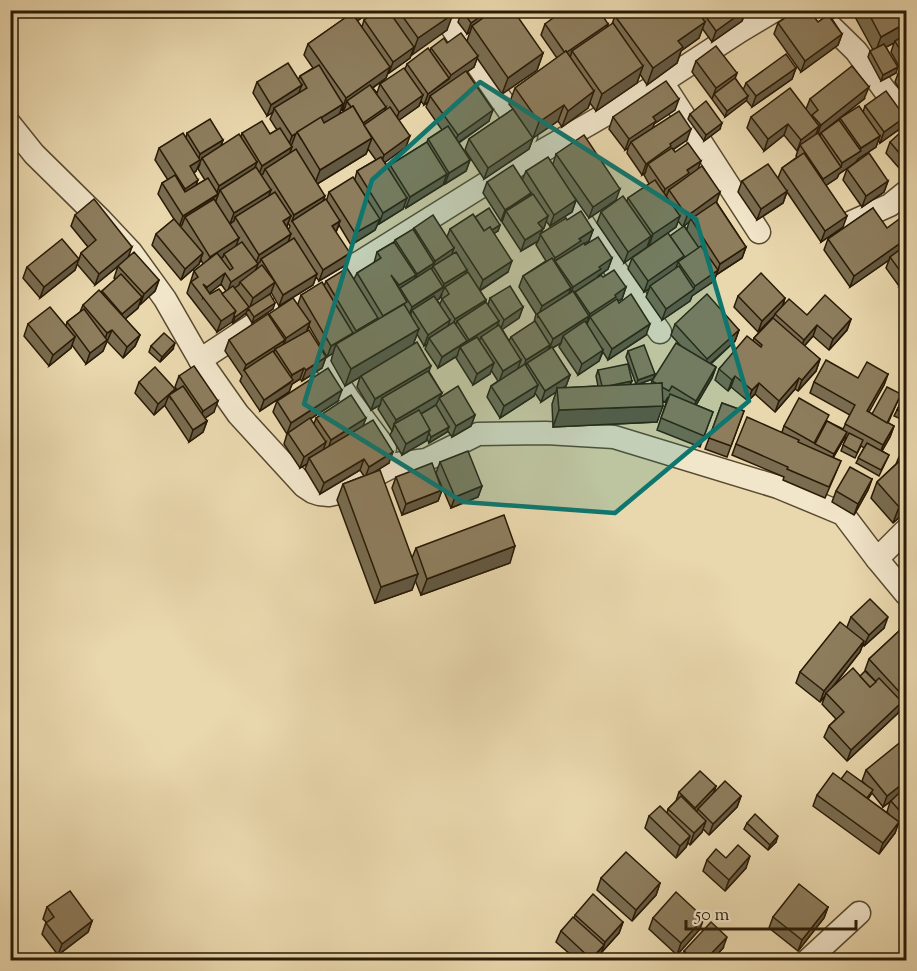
<svg xmlns="http://www.w3.org/2000/svg" width="917" height="971" font-family="'Sorts Mill Goudy',serif">
  <rect width="100%" height="100%" fill="#e9d7ad"/>
  <filter id="stains"><feTurbulence type="fractalNoise" baseFrequency=".00333" numOctaves="4"/><feColorMatrix values="0 0 0 0 .2 0 0 0 0 .09 0 0 0 0 .02 0 0 0 .5 -.17"/></filter>
  <radialGradient id="worn" r=".72"><stop offset=".6" stop-color="#630" stop-opacity="0"/><stop offset="1" stop-color="#630" stop-opacity=".3"/></radialGradient>
  <g fill="none" stroke-linecap="round" stroke-linejoin="round">
    <defs>
      <g id="minor">
        <polyline points="440,10 526,136"/>
        <polyline points="814,10 856,51 886,92 906,114"/>
        <polyline points="662,82 759,232"/>
        <polyline points="10,124 34,154 101,220 131,252 165,299 200,360 238,414 304,486 313,492 319,494 329,495 343,492 397,464 426,460 478,434 546,433 614,437 778,487 843,514 877,559 906,530"/>
        <polyline points="557,183 588,231 660,332"/>
        <polyline points="852,222 890,205 906,192"/>
        <polyline points="309,337 348,398 385,448"/>
        <polyline points="200,360 259,321 360,262 485,184 662,82 740,31 775,10"/>
        <polyline points="877,559 906,594"/>
        <polyline points="808,960 859,913"/>
      </g>
    </defs>
    <use href="#minor" stroke="#5a4a30" stroke-width="25"/>
    <use href="#minor" stroke="#f1e5ca" stroke-width="22"/>
  </g>
  <g fill="#796c50" stroke="#2a1b06" stroke-width="1.5" fill-rule="evenodd">
    <path d="M344 10H373L357 21 362 27 364 20 378 10H450L447 30 411 54 410 58 389 73 388 72 386 78 373 88 377 93 380 84 405 69 407 64 430 51 431 48 447 43 467 41 470 32 467 34 458 22 462 11 543 53 537 70 502 94 477 58 474 67 467 72 489 121 459 143 470 160 466 171 445 184 444 183 443 185 406 208 404 206 403 209 379 224 378 223 375 230 351 245 339 225 336 232 346 265 319 281 316 277 313 285 279 306 271 292 270 294 273 309 252 323 246 313 233 323 232 321 217 332 187 293 194 271 203 264 201 260 199 264 181 280 152 245 156 234 174 219 158 194 162 183 168 180 155 160 159 148 186 138 187 133 223 140 221 146 241 137 242 133 270 134 277 130 270 119 273 112 267 116 253 93 257 82 298 80 300 76 313 68 304 55 308 44 348 16ZM421 101 424 105 428 102 426 107 442 130 428 139 427 142 390 165 388 168 385 162 406 147 399 120 419 106ZM345 107 343 112 339 114 341 109 342 110ZM368 149 376 160 357 171 355 179 329 192 327 199 323 201 317 184 366 154ZM198 164H200L198 169 205 180 197 185 194 173 196 171ZM288 223 290 226 288 230 287 227ZM221 284 226 291 222 294H210L209 293Z"/>
    <polygon points="622,10 746,10 742,21 712,42 702,28 699,38 681,51 677,63 647,85 640,74 637,83 596,111 590,103 588,108 562,127 558,121 533,138 529,149 484,179 465,150 469,139 513,109 509,104 515,88 557,58 541,35 545,24 608,24 607,28 612,24 615,16"/>
    <polygon points="823,10 846,10 832,19 842,34 838,45 801,72 774,34 778,23 818,22 827,16"/>
    <polygon points="856,10 906,10 906,101 895,82 899,71 901,70 891,52 894,43 886,47 896,73 881,81 868,57 870,51 873,50 854,15"/>
    <polygon points="696,61 737,73 735,78 743,90 746,83 796,68 792,79 752,107 746,100 725,117 692,72"/>
    <polygon points="810,99 864,99 819,134 820,136 821,133 839,120 840,118 863,112 865,106 901,128 880,143 878,140 876,147 858,159 856,162 839,174 837,178 826,185 843,227 821,242 787,192 783,203 757,220 738,192 742,181 778,178 782,168 797,157 796,156 798,150 797,151 784,135 764,151 747,128 751,117 806,109"/>
    <path d="M675 110 654 124 653 127 687 140 673 150 675 152 698 169 717 203 746 247 742 258 716 275 714 281 692 296 690 301 662 320 646 297 649 289 644 292 628 269 632 258 670 236 683 227 678 221 676 227 649 246 648 244 624 263 597 223 601 212 627 201 628 198 649 184 644 175 645 173 642 175 627 153 628 148 625 150 609 129 613 117ZM689 222 687 229 684 226Z"/>
    <polygon points="690,114 720,129 704,141 688,119"/>
    <polygon points="906,136 906,176 886,153 890,142"/>
    <path d="M556 154 616 200 589 218 572 194 576 200 572 212 550 226 546 221 544 228 542 229 541 234 567 220 593 230 589 241 584 244 612 258 608 269 598 277H603L626 287 622 299 618 301 646 335 608 360 603 352 599 361 578 375 559 347 561 343 552 348 570 375 566 386 563 388 598 386 596 376 598 370 632 381 630 385 636 384 626 357 628 351 655 374 653 379 639 384H651L652 381 680 345 671 335 675 324 739 330 735 341 711 364 716 367 712 378 696 405 713 412 700 447 657 430 668 397 665 402 663 401 657 422 553 427 552 404 556 392 541 402 535 393 534 396 500 418 487 397 491 386 498 381 491 370 490 374 473 385 456 358 457 356 438 368 425 349 427 344 424 346 417 334 413 345 442 393 440 397 475 415 471 426 452 437 447 430V432L429 443 427 439 426 441 402 455 390 435 392 431 378 409 380 405 371 410 357 387 360 377 345 386 331 361 333 353 327 357 309 326 307 332 326 357 322 368 302 381 300 379 292 384 289 392 260 411 240 381 242 376 225 351 229 340 269 315V314L298 304 301 295 324 286 326 281 354 279 357 273 374 263 377 252 394 242 395 240 413 230 414 228 447 237 450 229 475 217 500 225 498 231 494 233 508 272 480 291 486 300 485 303 488 305 490 298 523 307 519 318 502 329 509 341 511 337 534 322 536 314 519 287 523 276 546 261 536 245 538 241 521 251 502 222 503 219 501 221 483 193 487 182 522 180 526 171 553 164ZM442 294 441 298 442 299 440 304 437 300 439 299Z"/>
    <polygon points="847,169 888,181 884,192 862,207 843,180"/>
    <polygon points="873,208 906,281 899,286 886,268 889,260 850,287 824,250 828,239"/>
    <polygon points="75,215 128,258 95,285 77,264 75,270 40,298 23,278 27,267 79,259 81,253 88,247 71,226"/>
    <polygon points="118,266 159,280 155,291 139,305 138,308 125,319 140,335 135,346 123,358 107,341 106,342 103,351 86,364 72,345 71,348 49,366 24,336 28,324 66,326 67,322 80,312 83,305 101,292 102,291 116,279 114,278"/>
    <polygon points="738,296 785,298 783,306 807,315 851,319 847,330 829,350 813,336 804,346 820,359 816,371 798,391 795,389 775,412 755,394 748,401 731,387 728,391 715,380 719,369 753,341 754,338 771,319 758,332 734,307"/>
    <polygon points="151,346 173,349 160,362 149,352"/>
    <polygon points="888,374 884,385 868,412 872,414 901,394 888,423 894,426 890,437 882,451 889,455 879,476 856,463 864,448 861,446 855,458 841,451 846,438 845,437 833,458 841,461 825,498 783,480 784,477 732,455 736,444 782,432 784,426 827,421 843,429 850,415 810,393 814,382 858,378"/>
    <polygon points="179,376 214,412 205,418 207,421 203,432 189,442 165,406 165,405 154,415 135,393 139,382 175,389 174,392 177,390 175,387"/>
    <polygon points="906,384 906,418 905,421 894,416 904,396 902,395"/>
    <polygon points="277,401 338,401 310,419 314,424 316,418 366,418 363,425 389,463 374,472 412,558 416,548 510,563 421,595 415,580 412,590 375,603 337,500 343,484 364,476 360,470 320,494 305,469 307,464 300,468 284,444 287,434 273,412"/>
    <polygon points="722,403 744,411 727,457 705,449"/>
    <polygon points="906,447 906,511 893,523 871,498 877,482 896,464 901,452"/>
    <polygon points="440,462 482,486 478,497 451,508 436,473"/>
    <polygon points="396,477 442,490 438,501 402,515 392,488"/>
    <polygon points="872,479 868,490 854,515 832,502 836,491"/>
    <polygon points="851,617 884,628 864,646 863,644 860,652 832,688 860,676 876,682 865,670 869,659 899,631 900,628 906,623 906,704 901,709 900,707 898,713 847,761 824,737 829,726 836,719 822,704 825,696 820,702 796,683 800,672 847,627"/>
    <path d="M906 744V833L898 824 895 833 879 854 813 806 817 795 841 779 866 785 862 781 866 770ZM872 793 883 807 890 802 887 812 889 814 868 799Z"/>
    <polygon points="716,786 714,792 741,796 737,807 709,835 703,829 702,832 690,845 688,843 686,847 676,858 645,828 649,816 667,813 668,809 676,801 679,792"/>
    <polygon points="747,823 776,842 768,850 744,829"/>
    <polygon points="726,858 746,868 725,891 703,871 707,860"/>
    <polygon points="601,878 660,883 656,895 632,921 597,890"/>
    <polygon points="47,907 92,921 88,932 58,955 42,934 46,922 43,919"/>
    <polygon points="828,907 824,918 798,951 769,928 773,917"/>
    <polygon points="575,915 623,922 619,933 601,953 600,956 596,960 577,960 556,942 561,931 574,918"/>
    <polygon points="653,918 700,929 677,955 649,929"/>
    <polygon points="723,948 712,960 681,960 684,951"/>
  </g>
  <g fill="#635841" stroke="#2a1b06" stroke-width="1.5">
    <polygon points="361,10 373,10 353,24 357,13"/>
    <polygon points="489,10 501,10 472,26 470,32 467,34 471,23"/>
    <polygon points="745,10 746,10 742,21 712,42 716,31"/>
    <polygon points="833,10 846,10 829,20"/>
    <polygon points="453,14 447,30 412,55 418,38"/>
    <polygon points="705,22 699,38 681,51 677,63 647,85 653,68 678,41"/>
    <polygon points="906,23 906,36 895,41 894,43 875,53 881,37"/>
    <polygon points="608,24 604,35 572,51 570,58 565,53"/>
    <polygon points="842,34 838,45 801,72 805,61"/>
    <polygon points="414,47 410,58 389,73 393,62"/>
    <polygon points="543,53 537,70 502,94 508,78"/>
    <polygon points="478,56 474,67 447,86 430,96 428,102 424,105 428,94 449,79 451,75"/>
    <polygon points="643,66 637,83 596,111 602,94"/>
    <polygon points="390,67 386,78 349,104 347,101 345,107 342,110 346,98"/>
    <polygon points="898,67 896,73 881,81 883,75"/>
    <polygon points="796,68 792,79 752,107 756,96"/>
    <polygon points="737,73 733,84 714,94 712,99 716,88"/>
    <polygon points="302,85 297,97 274,108 273,112 267,116 271,105"/>
    <polygon points="869,87 864,99 817,136 821,125"/>
    <polygon points="594,91 588,108 562,127 568,111"/>
    <polygon points="423,95 419,106 395,123 399,112"/>
    <polygon points="748,96 746,101 725,117 727,111"/>
    <polygon points="679,99 675,110 654,124 652,132 631,142 628,148 625,150 629,139 653,117"/>
    <polygon points="343,104 339,115 301,139 297,132"/>
    <polygon points="564,105 558,121 533,138 539,122"/>
    <polygon points="386,107 382,118 366,129 363,123"/>
    <polygon points="493,110 489,121 453,146 458,135"/>
    <polygon points="905,117 901,128 880,143 884,132"/>
    <polygon points="722,123 720,129 704,141 706,135"/>
    <polygon points="788,124 784,135 764,151 768,139"/>
    <polygon points="819,126 815,137 800,145 798,150 797,151 801,140"/>
    <polygon points="691,129 687,140 669,152 648,164 645,173 642,175 646,164 670,144"/>
    <polygon points="296,133 292,144 288,147 292,136"/>
    <polygon points="410,136 406,147 380,166 384,155"/>
    <polygon points="880,136 876,147 858,159 856,162 839,174 837,178 819,190 823,179 841,167 842,163 860,151 861,148"/>
    <polygon points="372,138 366,154 314,186 320,170"/>
    <polygon points="533,138 529,149 484,179 488,168"/>
    <polygon points="223,140 219,151 202,158 196,171 186,178 190,166 198,161 200,154"/>
    <polygon points="292,147 288,158 265,169 263,174 258,177 262,166"/>
    <polygon points="470,160 466,171 445,184 449,173"/>
    <polygon points="701,161 697,172 669,190 666,197 661,200 665,189 687,170"/>
    <polygon points="257,162 253,173 220,190 214,206 185,217 182,225 179,227 183,216 216,196 219,186"/>
    <polygon points="447,174 443,185 406,208 410,197"/>
    <polygon points="198,180 194,191 181,200 185,189"/>
    <polygon points="888,181 884,192 862,207 866,196"/>
    <polygon points="620,189 616,200 589,218 593,207"/>
    <polygon points="271,190 267,201 235,217 234,221 230,224 234,213"/>
    <polygon points="787,191 783,203 757,220 761,209"/>
    <polygon points="720,192 716,204 691,219 689,222 683,227 687,216"/>
    <polygon points="531,193 527,204 506,211 503,219 501,221 505,210"/>
    <polygon points="325,196 321,207 292,221 294,215"/>
    <polygon points="407,198 403,209 379,224 383,213"/>
    <polygon points="576,200 572,212 550,226 554,215"/>
    <polygon points="291,216 286,228 283,221"/>
    <polygon points="548,216 544,228 534,234 538,223"/>
    <polygon points="680,216 676,227 649,246 653,234"/>
    <polygon points="847,216 843,227 821,242 825,231"/>
    <polygon points="380,219 375,230 351,245 355,233"/>
    <polygon points="340,221 336,232 332,226"/>
    <polygon points="500,225 498,231 480,242 482,237"/>
    <polygon points="543,229 538,241 521,251 525,240"/>
    <polygon points="593,230 589,241 555,261 553,267 551,269 555,258 579,239"/>
    <polygon points="291,234 287,245 261,259 260,262 255,266 259,255"/>
    <polygon points="651,236 647,247 624,263 628,252"/>
    <polygon points="239,238 235,249 224,254 223,257 205,268 210,257"/>
    <polygon points="906,239 906,248 890,257 889,260 850,287 854,276"/>
    <polygon points="132,247 128,258 95,285 99,274"/>
    <polygon points="746,247 742,258 716,275 720,264"/>
    <polygon points="454,248 450,260 433,267 435,261"/>
    <polygon points="203,253 199,264 181,280 185,269"/>
    <polygon points="350,253 346,265 319,281 323,270"/>
    <polygon points="684,256 683,260 678,262 675,271 650,286 649,289 644,292 648,281"/>
    <polygon points="612,258 608,269 598,276 597,280 575,292 574,295 569,298 573,287 599,267"/>
    <polygon points="79,259 75,270 40,298 44,287"/>
    <polygon points="512,261 508,272 479,291 483,280"/>
    <polygon points="434,263 430,274 413,285 417,274"/>
    <polygon points="258,264 254,275 240,282 239,285 227,293 231,282"/>
    <polygon points="467,270 463,281 445,287 439,299 415,314 412,310 410,317 408,318 412,307 443,288 444,284"/>
    <polygon points="718,270 714,281 692,296 690,301 662,320 666,309 693,290 695,286"/>
    <polygon points="225,273 221,284 203,298 207,287"/>
    <polygon points="906,273 906,281 899,286 903,275"/>
    <polygon points="317,274 313,285 279,306 283,295"/>
    <polygon points="416,275 412,286 400,288 397,295 395,296 399,285"/>
    <polygon points="159,280 155,291 140,305 144,294"/>
    <polygon points="275,282 271,293 249,310 253,298"/>
    <polygon points="626,287 622,299 590,317 587,324 586,325 590,314 615,295"/>
    <polygon points="571,288 567,299 538,317 542,306"/>
    <polygon points="142,297 138,308 118,325 122,314"/>
    <polygon points="785,298 781,310 775,314 774,316 758,332 762,321"/>
    <polygon points="486,300 482,311 457,321 454,329 451,330 455,319"/>
    <polygon points="275,303 273,309 252,323 254,317"/>
    <polygon points="249,307 246,313 233,323 235,317"/>
    <polygon points="523,307 519,318 500,331 504,320"/>
    <polygon points="236,311 232,322 217,332 221,321"/>
    <polygon points="589,316 585,327 563,336 561,343 549,350 553,339"/>
    <polygon points="851,319 847,330 829,350 833,339"/>
    <polygon points="450,320 446,332 429,338 427,344 424,346 428,335"/>
    <polygon points="499,321 495,332 481,337 479,342 465,351 469,340"/>
    <polygon points="310,322 306,333 282,350 286,338"/>
    <polygon points="650,324 646,335 608,360 612,349"/>
    <polygon points="817,325 813,336 800,351 804,340"/>
    <polygon points="419,329 413,345 345,386 351,369"/>
    <polygon points="112,330 103,351 86,364 90,353 104,342 107,333"/>
    <polygon points="739,330 735,341 703,370 707,359"/>
    <polygon points="353,333 349,344 336,344 333,353 327,357 331,346"/>
    <polygon points="140,335 135,346 123,358 127,347"/>
    <polygon points="75,337 71,348 49,366 53,355"/>
    <polygon points="285,340 281,351 275,349 273,356 244,370 246,365"/>
    <polygon points="467,341 463,352 460,347 457,356 438,368 442,357"/>
    <polygon points="175,343 173,349 160,362 162,357"/>
    <polygon points="550,345 546,357 527,363 525,370 522,372 526,360"/>
    <polygon points="603,350 599,361 578,375 582,364"/>
    <polygon points="326,357 322,368 302,381 306,370"/>
    <polygon points="820,359 816,371 798,391 802,380"/>
    <polygon points="521,360 517,371 499,382 503,371"/>
    <polygon points="494,363 490,374 473,385 477,374"/>
    <polygon points="431,366 427,377 382,398 380,405 371,410 375,399"/>
    <polygon points="716,367 712,378 692,412 696,401"/>
    <polygon points="304,368 300,379 292,384 289,392 260,411 264,400 290,383 292,375"/>
    <polygon points="655,374 653,379 636,385 638,380"/>
    <polygon points="888,374 884,385 863,423 867,411"/>
    <polygon points="570,375 566,386 558,391 557,388 556,392 541,402 545,391"/>
    <polygon points="735,376 731,387 728,391 732,380"/>
    <polygon points="799,378 795,389 775,412 779,401"/>
    <polygon points="632,381 629,386 602,387"/>
    <polygon points="759,383 755,394 748,401 752,390"/>
    <polygon points="538,385 534,396 500,418 504,406"/>
    <polygon points="175,389 171,399 169,395 165,405 154,415 158,404"/>
    <polygon points="342,390 338,401 287,434 291,423"/>
    <polygon points="442,393 436,405 397,428 394,424 392,432 396,420"/>
    <polygon points="218,401 214,412 199,422 203,411"/>
    <polygon points="663,406 657,422 553,427 559,410"/>
    <polygon points="475,415 471,426 452,437 456,426"/>
    <polygon points="366,418 362,429 327,452 331,440"/>
    <polygon points="207,421 203,432 189,442 193,430"/>
    <polygon points="894,426 890,437 879,456 883,445"/>
    <polygon points="449,427 447,432 429,443 431,437"/>
    <polygon points="430,430 426,441 402,455 406,444"/>
    <polygon points="847,432 845,437 832,460 834,454"/>
    <polygon points="326,442 322,453 309,458 307,464 300,468 304,457"/>
    <polygon points="393,452 389,463 365,478 369,467"/>
    <polygon points="364,459 360,470 320,494 324,483"/>
    <polygon points="872,479 868,490 854,515 858,504"/>
    <polygon points="482,486 478,497 451,508 455,497"/>
    <polygon points="442,490 438,501 402,515 406,504"/>
    <polygon points="906,500 906,511 893,523 899,507"/>
    <polygon points="515,546 510,563 421,595 427,579"/>
    <polygon points="418,574 412,590 375,603 381,587"/>
    <polygon points="888,617 884,628 864,646 869,635"/>
    <polygon points="864,641 860,652 827,694 826,693 825,696 820,702 824,691"/>
    <polygon points="906,697 906,704 901,709 905,698"/>
    <polygon points="902,702 898,713 847,761 851,750"/>
    <polygon points="906,781 906,789 883,807 887,796"/>
    <polygon points="716,786 712,797 698,809 696,813 691,819 695,808"/>
    <polygon points="741,796 737,807 709,835 713,824"/>
    <polygon points="706,821 702,832 690,845 694,833"/>
    <polygon points="899,822 895,833 879,854 883,843"/>
    <polygon points="690,836 686,847 676,858 680,846"/>
    <polygon points="778,836 776,842 768,850 770,845"/>
    <polygon points="750,856 746,868 725,891 729,880"/>
    <polygon points="660,883 656,895 632,921 636,910"/>
    <polygon points="828,907 824,918 798,951 802,940"/>
    <polygon points="704,918 700,929 677,955 681,943"/>
    <polygon points="92,921 88,932 58,955 62,944"/>
    <polygon points="623,922 619,933 601,953 605,942"/>
    <polygon points="727,937 723,948 712,960 705,960"/>
    <polygon points="604,945 600,956 596,960 591,960"/>
  </g>
  <g fill="#8d7d5d" stroke="#2a1b06" stroke-width="1.5">
    <polygon points="378,10 388,10 414,47 393,62 364,20"/>
    <polygon points="398,10 450,10 453,14 418,38"/>
    <polygon points="462,10 489,10 471,23"/>
    <polygon points="494,10 513,10 543,53 508,78 472,26"/>
    <polygon points="564,10 599,10 608,24 567,52 566,51 565,53 545,24"/>
    <polygon points="622,10 697,10 705,22 678,41 683,47 653,68 615,16"/>
    <polygon points="701,10 745,10 716,31"/>
    <polygon points="796,10 809,10 818,22 828,15 842,34 805,61 778,23"/>
    <polygon points="867,10 906,10 906,23 881,37"/>
    <polygon points="352,13 390,67 346,98 308,44"/>
    <polygon points="613,23 643,66 602,94 572,51"/>
    <polygon points="461,33 478,56 451,75 431,48 444,38 447,43"/>
    <polygon points="906,34 906,61 895,41"/>
    <polygon points="884,44 898,67 883,75 870,51"/>
    <polygon points="716,46 737,73 716,88 696,61"/>
    <polygon points="428,48 449,78 428,94 407,64"/>
    <polygon points="566,51 594,91 568,111 564,105 539,122 515,88"/>
    <polygon points="786,54 796,68 756,96 746,83"/>
    <polygon points="288,63 302,85 271,105 257,82"/>
    <polygon points="319,65 343,104 292,136 274,108 307,88 300,76"/>
    <polygon points="852,66 869,87 821,125 812,115 818,110 810,99"/>
    <polygon points="906,66 906,83 899,71"/>
    <polygon points="404,68 423,95 399,112 380,84"/>
    <polygon points="466,71 493,110 458,135 430,96"/>
    <polygon points="735,78 748,96 727,111 714,94"/>
    <polygon points="666,81 679,99 653,117 656,121 629,139 613,117"/>
    <polygon points="370,85 386,107 363,123 353,106 351,107 347,101"/>
    <polygon points="790,88 819,126 801,140 788,124 768,139 751,117"/>
    <polygon points="886,91 905,117 884,132 865,106"/>
    <polygon points="706,101 722,123 706,135 690,114"/>
    <polygon points="353,106 372,138 320,170 297,132 321,117 324,123"/>
    <polygon points="859,106 880,136 861,148 840,118"/>
    <polygon points="390,107 410,136 384,155 364,125"/>
    <polygon points="513,109 533,138 488,168 469,139"/>
    <polygon points="679,111 691,129 670,144 671,146 646,164 631,142"/>
    <polygon points="210,119 223,140 200,154 187,133"/>
    <polygon points="839,120 861,151 842,163 821,133"/>
    <polygon points="262,121 270,134 280,128 292,147 262,166 242,133"/>
    <polygon points="448,126 470,160 449,173 428,139"/>
    <polygon points="902,131 906,136 906,161 890,142"/>
    <polygon points="183,133 200,160 190,166 198,180 185,189 159,148"/>
    <polygon points="818,133 841,167 823,179 800,145"/>
    <polygon points="239,134 257,162 219,186 202,158"/>
    <polygon points="584,135 620,189 593,207 556,154"/>
    <polygon points="427,142 447,174 410,197 390,165"/>
    <polygon points="688,143 701,161 687,170 689,173 665,189 648,164 672,148 675,152"/>
    <polygon points="296,149 325,196 294,215 265,169"/>
    <polygon points="804,153 847,216 825,231 782,168"/>
    <polygon points="869,153 888,181 866,196 847,169"/>
    <polygon points="381,157 407,198 383,213 357,171"/>
    <polygon points="548,157 576,200 554,215 526,171"/>
    <polygon points="768,164 787,191 761,209 742,181"/>
    <polygon points="513,165 531,193 505,210 487,182"/>
    <polygon points="702,166 720,192 687,216 669,190"/>
    <polygon points="256,167 271,190 234,213 220,190"/>
    <polygon points="175,175 185,192 208,178 218,194 183,216 162,183"/>
    <polygon points="353,177 380,219 355,233 329,192"/>
    <polygon points="655,180 680,216 653,234 628,198"/>
    <polygon points="275,192 291,216 283,221 291,234 259,255 235,217"/>
    <polygon points="533,194 548,216 538,223 543,229 525,240 506,211"/>
    <polygon points="623,196 651,236 628,252 601,212"/>
    <polygon points="94,199 132,247 99,274 81,253 96,240 75,215"/>
    <polygon points="214,199 239,238 210,257 185,217"/>
    <polygon points="326,199 340,221 332,226 350,253 323,270 292,221"/>
    <polygon points="716,202 746,247 720,264 691,219"/>
    <polygon points="489,208 500,225 492,230 490,227 484,231 475,217"/>
    <polygon points="873,208 887,228 906,214 906,239 854,276 828,239"/>
    <polygon points="581,211 593,230 579,239 581,241 555,258 540,234 566,218 567,220"/>
    <polygon points="473,214 484,231 490,227 512,261 483,280 450,229"/>
    <polygon points="433,215 454,248 435,261 414,228"/>
    <polygon points="174,219 203,253 185,269 156,234"/>
    <polygon points="684,226 699,248 684,259 684,256 670,236"/>
    <polygon points="413,229 434,263 417,274 395,240"/>
    <polygon points="668,233 684,256 648,281 632,258"/>
    <polygon points="598,237 612,258 599,267 601,269 573,287 555,261 584,243 585,245"/>
    <polygon points="294,238 317,274 283,295 261,259"/>
    <polygon points="62,239 79,259 44,287 27,267"/>
    <polygon points="242,242 258,264 231,282 225,273 207,287 203,284 210,294 219,289 236,311 221,321 191,282 198,277 194,271 217,253 230,270 233,268 224,254"/>
    <polygon points="394,242 416,275 399,285 391,275 407,302 383,316 357,273 381,258 377,252"/>
    <polygon points="906,245 906,273 903,275 890,257"/>
    <polygon points="701,246 718,270 695,286 678,262"/>
    <polygon points="134,252 159,280 144,294 118,266"/>
    <polygon points="456,252 467,270 444,284 433,266"/>
    <polygon points="552,258 571,288 542,306 523,276"/>
    <polygon points="262,265 275,282 253,298 240,282"/>
    <polygon points="679,266 694,289 666,309 650,286"/>
    <polygon points="347,268 378,318 356,331 326,281"/>
    <polygon points="431,268 443,287 412,307 400,288"/>
    <polygon points="614,270 626,287 615,295 616,297 590,314 575,292 601,275 603,277"/>
    <polygon points="468,272 486,300 455,319 442,299 449,294 445,287"/>
    <polygon points="761,273 785,298 762,321 738,296"/>
    <polygon points="121,274 142,297 122,314 102,291"/>
    <polygon points="322,282 353,333 331,346 301,295"/>
    <polygon points="233,286 249,307 235,317 234,315 236,311 222,294"/>
    <polygon points="510,286 523,307 504,320 490,298"/>
    <polygon points="99,290 140,335 127,347 112,330 107,333 83,305"/>
    <polygon points="573,291 589,316 553,339 537,314"/>
    <polygon points="270,294 275,303 254,317 248,308"/>
    <polygon points="631,294 650,324 612,349 590,317 617,299 619,303"/>
    <polygon points="707,294 739,330 707,359 675,324"/>
    <polygon points="825,295 851,319 833,339 817,325 804,340 775,314 789,299 807,315"/>
    <polygon points="434,296 450,320 428,335 412,310"/>
    <polygon points="293,298 310,322 286,338 269,314"/>
    <polygon points="486,302 499,321 469,340 457,321"/>
    <polygon points="404,304 419,329 351,369 336,344"/>
    <polygon points="50,307 75,337 53,355 28,324"/>
    <polygon points="84,309 107,340 90,353 67,322"/>
    <polygon points="268,314 285,340 246,365 229,340"/>
    <polygon points="773,318 820,359 802,380 799,378 779,401 759,383 752,390 735,376 732,380 719,369 747,336 761,347 762,345 754,338"/>
    <polygon points="535,321 550,345 526,360 511,337"/>
    <polygon points="585,321 603,350 582,364 563,336"/>
    <polygon points="454,322 467,341 442,357 429,338"/>
    <polygon points="499,325 521,360 503,371 481,337"/>
    <polygon points="309,330 326,357 306,370 304,368 292,375 275,349"/>
    <polygon points="164,333 175,343 162,357 151,346"/>
    <polygon points="477,337 494,363 477,374 460,347"/>
    <polygon points="417,342 431,366 375,399 361,376"/>
    <polygon points="676,343 716,367 696,401 672,386 669,391 662,387 662,383 657,384 652,381"/>
    <polygon points="644,345 655,374 638,380 628,351"/>
    <polygon points="552,347 570,375 545,391 527,363"/>
    <polygon points="273,351 293,380 264,400 244,370"/>
    <polygon points="826,360 858,378 867,362 888,374 867,411 894,426 883,445 845,424 855,405 814,382"/>
    <polygon points="525,364 538,385 504,406 491,386"/>
    <polygon points="628,364 632,381 608,386 602,386 598,370"/>
    <polygon points="194,366 218,401 203,411 179,376"/>
    <polygon points="155,367 175,389 158,404 139,382"/>
    <polygon points="328,368 342,390 291,423 277,401"/>
    <polygon points="428,371 442,393 396,420 382,398"/>
    <polygon points="662,383 663,406 559,410 557,388"/>
    <polygon points="183,386 207,421 193,430 169,395"/>
    <polygon points="458,386 475,415 456,426 439,398"/>
    <polygon points="887,387 901,394 887,423 872,414"/>
    <polygon points="906,392 906,415 897,410"/>
    <polygon points="670,394 713,412 704,436 661,418"/>
    <polygon points="351,395 366,418 331,440 316,418"/>
    <polygon points="799,398 829,415 814,443 784,426"/>
    <polygon points="722,403 744,411 731,446 709,438"/>
    <polygon points="436,405 449,427 431,437 429,433 430,430 421,414"/>
    <polygon points="419,410 430,430 406,444 394,424"/>
    <polygon points="747,417 799,440 798,442 841,461 829,487 787,469 788,467 736,444"/>
    <polygon points="310,418 326,442 304,457 288,433"/>
    <polygon points="373,420 393,452 369,467 364,459 324,483 309,458"/>
    <polygon points="827,421 847,432 834,454 815,444"/>
    <polygon points="849,433 863,440 857,453 843,445"/>
    <polygon points="867,443 889,455 881,470 858,458"/>
    <polygon points="906,447 906,500 899,507 877,482 905,456 901,452"/>
    <polygon points="468,451 482,486 455,497 440,462"/>
    <polygon points="432,463 442,490 406,504 396,477"/>
    <polygon points="850,467 872,479 858,504 836,491"/>
    <polygon points="380,470 418,574 381,587 343,484"/>
    <polygon points="504,515 515,546 427,579 416,548"/>
    <polygon points="870,599 888,617 869,635 851,617"/>
    <polygon points="840,622 864,641 824,691 800,672"/>
    <polygon points="906,623 906,635 900,628"/>
    <polygon points="899,631 906,639 906,697 905,698 869,659"/>
    <polygon points="853,668 870,687 879,678 902,702 851,750 829,726 844,712 826,693"/>
    <polygon points="865,671 876,682 870,687 860,676"/>
    <polygon points="903,740 906,744 906,781 887,796 866,770"/>
    <polygon points="700,771 716,786 695,808 679,792"/>
    <polygon points="847,771 873,790 867,798 841,779"/>
    <polygon points="833,773 899,822 883,843 817,795"/>
    <polygon points="725,781 741,796 713,824 698,809"/>
    <polygon points="906,786 906,818 891,801"/>
    <polygon points="681,796 706,821 694,833 668,809"/>
    <polygon points="660,806 690,836 680,846 649,816"/>
    <polygon points="755,814 778,836 770,845 747,823"/>
    <polygon points="738,845 750,856 729,880 707,860 716,849 726,858"/>
    <polygon points="626,852 660,883 636,910 601,878"/>
    <polygon points="799,884 828,907 802,940 773,917"/>
    <polygon points="70,891 92,921 62,944 46,923 54,917 47,907"/>
    <polygon points="676,892 704,918 681,943 653,918"/>
    <polygon points="593,894 623,922 605,942 575,915"/>
    <polygon points="573,917 604,945 591,959 561,931"/>
    <polygon points="711,922 727,937 705,960 695,960 684,951"/>
    <polygon points="549,954 557,960 543,960"/>
  </g>
  <path fill="#0f766e" fill-opacity="0.2" stroke="#0f766e" stroke-width="4.5" stroke-linejoin="round" d="M480 82 696 219 749 401 615 513 463 502 304 404 372 180Z"/>
  <rect width="917" height="971" fill="none" stroke="#e9d7ad" stroke-width="36"/>
  <rect x="12" y="12" width="893" height="947" fill="none" stroke="#2a1b06" stroke-width="3"/>
  <rect x="18" y="18" width="881" height="935" fill="none" stroke="#2a1b06" stroke-width="1.5"/>
  <path d="M686 920v9h170v-9" fill="none" stroke="#2a1b06" stroke-width="3"/>
  <text x="695" y="920" font-size="18" fill="#2a1b06" stroke="#f1e5ca" stroke-width="4.5" paint-order="stroke">50 m</text>
  <rect width="100%" height="100%" filter="url(#stains)"/>
  <rect width="100%" height="100%" fill="url(#worn)"/>
</svg>
